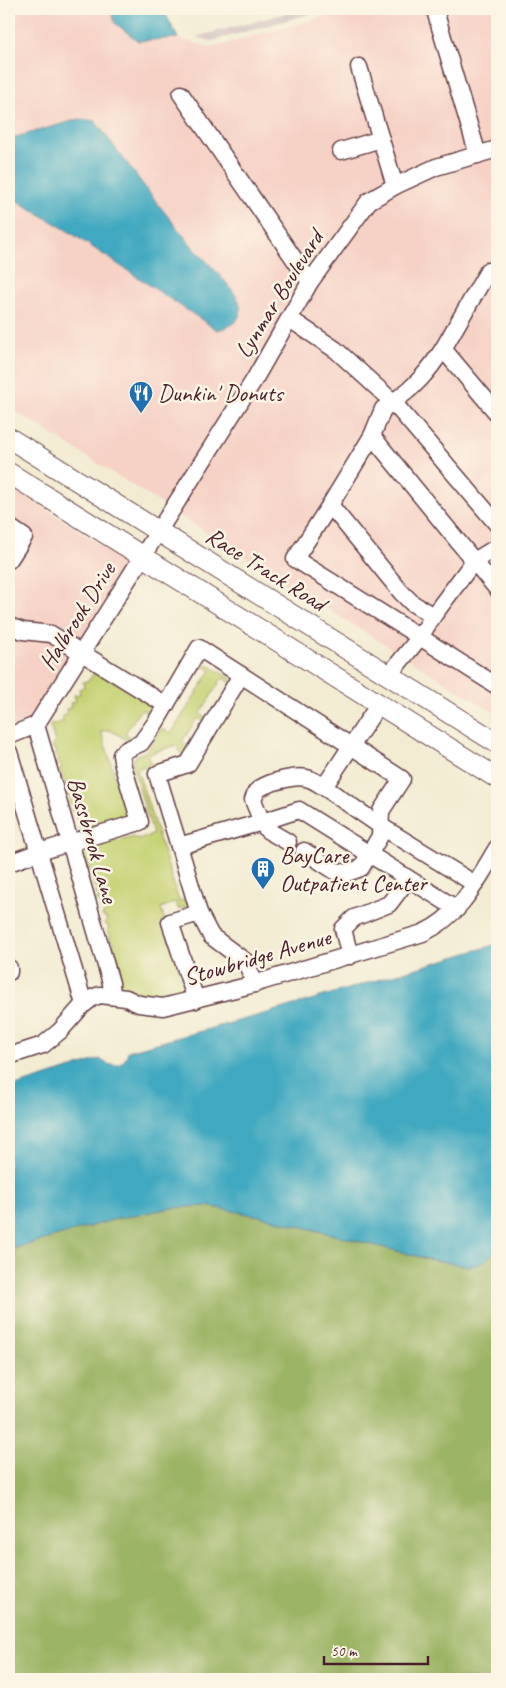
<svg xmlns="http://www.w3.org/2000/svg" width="506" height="1688" font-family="Caveat,sans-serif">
  <rect width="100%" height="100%" fill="#fcf5e5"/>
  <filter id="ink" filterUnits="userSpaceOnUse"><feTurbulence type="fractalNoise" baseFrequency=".02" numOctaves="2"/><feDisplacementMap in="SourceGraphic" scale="10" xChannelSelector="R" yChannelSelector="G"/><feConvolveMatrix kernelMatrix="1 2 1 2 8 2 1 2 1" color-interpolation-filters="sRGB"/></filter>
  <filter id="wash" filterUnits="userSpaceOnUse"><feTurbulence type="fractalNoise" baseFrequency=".0096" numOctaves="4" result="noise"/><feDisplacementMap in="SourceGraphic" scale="20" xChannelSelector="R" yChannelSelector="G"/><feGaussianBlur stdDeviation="1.12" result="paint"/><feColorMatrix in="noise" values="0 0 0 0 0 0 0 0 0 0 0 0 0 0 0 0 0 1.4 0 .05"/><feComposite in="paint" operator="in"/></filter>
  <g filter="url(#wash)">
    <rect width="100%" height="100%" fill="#f3ecd3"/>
    <g fill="#f6d1c6">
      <polygon points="9,9 110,9 115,23 138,41 178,38 211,48 351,9 497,9 497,714 289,585 9,407"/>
      <polygon points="9,485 129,563 31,719 9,729"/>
    </g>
    <polygon fill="#d1bfbf" points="293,9 328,9 212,41 196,37 291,12"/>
    <g fill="#c5d273" stroke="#88784f">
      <path d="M203 662 232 679 230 682 222 678 200 714 207 719 205 722 197 718 182 742 189 747 185 755H181L177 745 148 754 151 764 137 769 179 901 187 899 190 905 180 909H178L176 902 161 908 185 990 184 993C159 1001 140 1000 117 986L111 971 119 957 114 954 116 950 111 947 114 942 109 939 111 934 107 932 109 926 105 924 107 919 102 916 105 911 100 909 102 903 97 901 100 896 96 894 98 888 93 885 95 880 90 878 93 872 88 869 90 865 86 863 83 868 80 856C86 846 121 841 133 837L139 840 153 834 133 768C131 751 141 757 149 748 153 742 156 736 160 730L163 729 170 733 172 732 211 670 202 665Z"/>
      <polygon points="96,670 149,704 152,709 150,714 141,709 125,733 133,739 129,741 110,730 101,731 122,799 125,798 130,809 124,816 80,829 75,813 70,810 73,806 68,803 71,798 66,795 69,790 64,787 66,782 62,779 64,775 59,772 62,767 57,763 59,759 55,756 57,751 52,748 55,742 50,725 63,722 62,716 67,714 66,709 71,707 70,703 76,701 74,695 80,694 79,689 84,687 83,682 89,680"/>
    </g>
    <polygon fill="#9cb465" stroke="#736a48" points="207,1206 264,1217 428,1259 466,1266 477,1265 497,1250 497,1679 9,1679 9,1250 116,1219 171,1208"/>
    <g fill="#40a8c0" stroke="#456476">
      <polygon points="110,9 163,9 178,38 138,41 115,23"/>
      <path d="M79 119 95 121C127 163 159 207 193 247 204 259 235 289 239 302 245 320 231 327 217 330L68 231 9 196V139Z"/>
      <path d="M497 944V1250L486 1260 477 1265 467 1266 428 1259 264 1217 207 1206 171 1208 116 1219 9 1250V1088L100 1059C112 1069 125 1067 128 1051L267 1013Z"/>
    </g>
  </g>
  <g filter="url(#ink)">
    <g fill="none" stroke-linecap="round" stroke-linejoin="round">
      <defs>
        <g id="minor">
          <polyline points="436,14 478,155"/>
          <polyline points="359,67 395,186"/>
          <polyline points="181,94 310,282"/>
          <polyline points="341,151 381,139"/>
          <polyline points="290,319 336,350 393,402 383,409 372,436 474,561 497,547"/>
          <polyline points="443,349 488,271 497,273"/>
          <path d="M497 413 443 349C428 372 416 386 393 402L497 524"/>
          <polyline points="372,436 330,505 401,592 412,603 433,616 474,561 497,589"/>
          <polyline points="330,505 295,559 420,637 389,675"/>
          <polyline points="9,527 24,537 9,560"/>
          <polyline points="433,616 420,637 497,686"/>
          <polyline points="9,626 23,631 51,634 166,705"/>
          <polyline points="36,725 254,380 310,282 369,201 395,186 436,167 497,149"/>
          <polyline points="36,725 111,983 112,996"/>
          <polyline points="9,736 36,725"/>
          <polyline points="9,752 84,1004"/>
          <polyline points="324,787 379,825 475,884"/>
          <polyline points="288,842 267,830 262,822 299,810 457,909"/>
          <polyline points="179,846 157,774 188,764 241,675 402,779 381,811 380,836 361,868 347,873 335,871 304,851"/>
          <polyline points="9,863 39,852 140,822 123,766 121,755 126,750 141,743 156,722 199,648 241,675"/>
          <polyline points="199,913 211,936 246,962 255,984"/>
          <polyline points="350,956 343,929 354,918 389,904 408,879"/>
          <polyline points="9,968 9,972"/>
          <path d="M196 1000 170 922 199 913 179 846 262 822 253 800C254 797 255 794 256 792 263 783 295 775 306 778 313 779 318 784 324 787L379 704"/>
          <path d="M9 1056 43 1045 60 1031 82 1006 92 998 100 995 126 998 139 1004 163 1007 247 986 423 933C460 916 477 881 497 848"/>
        </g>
        <g id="major">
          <polyline points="9,438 497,743"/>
          <polyline points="9,473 497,778"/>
        </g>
      </defs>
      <use href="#minor" stroke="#633e44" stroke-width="19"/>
      <use href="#major" stroke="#633e44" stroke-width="22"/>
      <use href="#minor" stroke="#fff" stroke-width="16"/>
      <use href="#major" stroke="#fff" stroke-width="20"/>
    </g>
  </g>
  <defs>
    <symbol id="restaurant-pin" viewBox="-11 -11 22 30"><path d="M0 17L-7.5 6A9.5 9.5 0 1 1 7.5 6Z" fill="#1f6fb2" stroke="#fcf5e5"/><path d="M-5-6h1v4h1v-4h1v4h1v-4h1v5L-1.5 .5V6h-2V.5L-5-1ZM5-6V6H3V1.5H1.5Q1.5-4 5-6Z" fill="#fff"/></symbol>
    <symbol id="building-pin" viewBox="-11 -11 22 30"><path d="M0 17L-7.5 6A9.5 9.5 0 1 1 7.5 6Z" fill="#1f6fb2" stroke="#fcf5e5"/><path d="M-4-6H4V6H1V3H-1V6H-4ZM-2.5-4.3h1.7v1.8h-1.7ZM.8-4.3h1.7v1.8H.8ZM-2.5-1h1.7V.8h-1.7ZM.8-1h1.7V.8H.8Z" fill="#fff"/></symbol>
  </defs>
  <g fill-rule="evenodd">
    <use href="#restaurant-pin" x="127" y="379" width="28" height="38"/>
    <use href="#building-pin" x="249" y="855" width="28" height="38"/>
  </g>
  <g text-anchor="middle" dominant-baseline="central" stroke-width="5" stroke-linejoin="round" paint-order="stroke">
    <g font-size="24" fill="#4a1f2b" stroke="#fcf5e5">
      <text transform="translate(279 294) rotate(-58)">Lynmar Boulevard</text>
      <text transform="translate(266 569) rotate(32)">Race Track Road</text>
      <text transform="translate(77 616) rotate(-58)">Halbrook Drive</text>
      <text transform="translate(93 840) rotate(74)">Bassbrook Lane</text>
      <text transform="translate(257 957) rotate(-16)">Stowbridge Avenue</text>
    </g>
    <g font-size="24" fill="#4a1f2b" stroke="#fcf5e5" text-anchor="start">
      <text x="158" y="393">Dunkin' Donuts</text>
      <text x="280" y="855">BayCare<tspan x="280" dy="28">Outpatient Center</tspan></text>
    </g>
  </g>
  <rect width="506" height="1688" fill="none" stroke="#fcf5e5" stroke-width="30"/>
  <path d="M324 1656v8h104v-8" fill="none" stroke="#4a1f2b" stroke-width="2.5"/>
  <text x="331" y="1656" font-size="15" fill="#4a1f2b" stroke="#fcf5e5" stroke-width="4" paint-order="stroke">50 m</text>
</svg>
